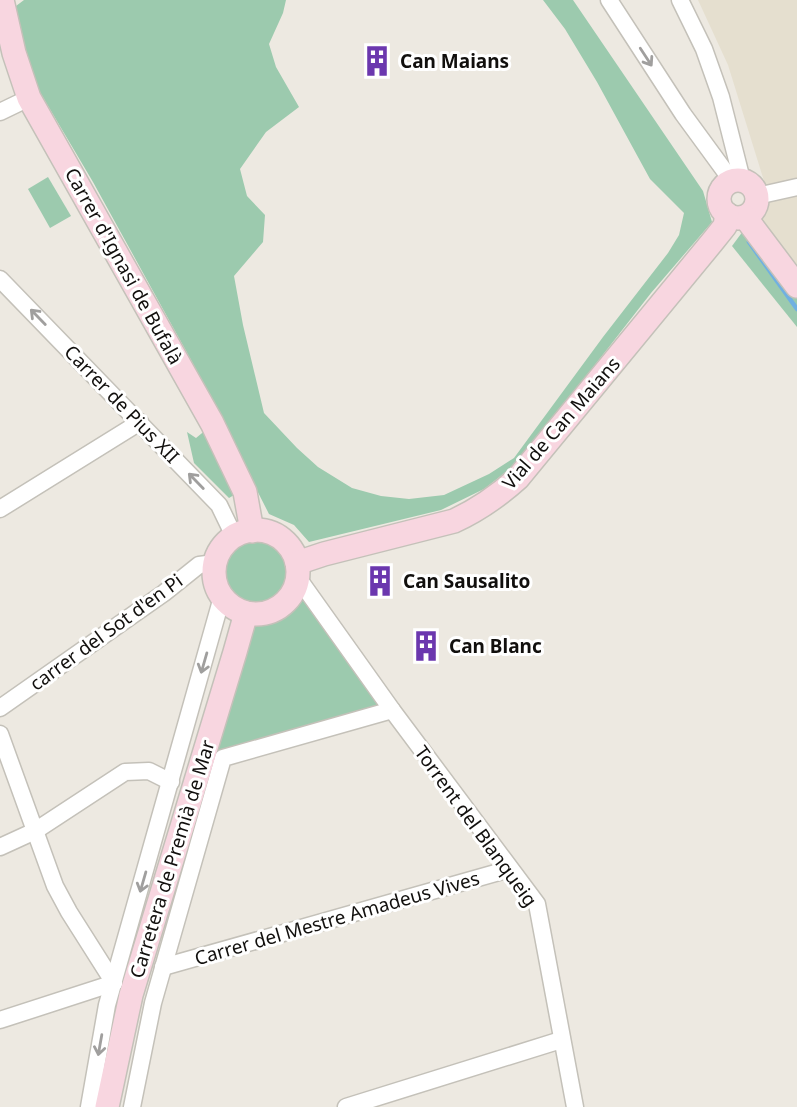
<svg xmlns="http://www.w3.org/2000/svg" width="797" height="1107" font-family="'Noto Sans',sans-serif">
  <rect width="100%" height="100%" fill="#ede9e1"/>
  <polygon fill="#e5dfcf" points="698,0 797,0 797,298 746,227 764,181 728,65"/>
  <g fill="#9ccaae">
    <polygon points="24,0 286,0 283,13 269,44 276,67 299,107 266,132 240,169 247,196 265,215 263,242 234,276 243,325 264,413 297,448 318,467 352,488 381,496 409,499 444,495 489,474 514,458 603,337 668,253 679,235 684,213 650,179 597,82 565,29 543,0 573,0 703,191 712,222 651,293 520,461 484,489 441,510 309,542 294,525 269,514 191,360 93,182 38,89 12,9"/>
    <polygon points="48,177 71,216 50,228 28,189"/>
    <polygon points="746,227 797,298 797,327 732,246"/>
    <polygon points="207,429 239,492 229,498 194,463 187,432 196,438"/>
    <circle cx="257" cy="572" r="31"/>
    <path d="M300 596 381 708 215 751 255 627C278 619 289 620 300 596Z"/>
  </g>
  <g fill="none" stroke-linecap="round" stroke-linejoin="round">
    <polyline stroke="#70b0e1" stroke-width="4.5" points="749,242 797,309"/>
    <defs>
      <g id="street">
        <polyline points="609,0 683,114 732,181"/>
        <polyline points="680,0 704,49 721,97 742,180"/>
        <polyline points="0,112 29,98"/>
        <polyline points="757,196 797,187"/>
        <polyline points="0,279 219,505 234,536"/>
        <polyline points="0,509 140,422"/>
        <polyline points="298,578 392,710 537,904 575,1107"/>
        <polyline points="0,708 164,593 199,565 215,563"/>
        <polyline points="0,734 55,886 69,912 114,983"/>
        <polyline points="0,847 35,831 125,772 149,771 171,782"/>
        <polyline points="163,967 510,869"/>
        <polyline points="0,1020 114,983"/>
        <polyline points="89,1107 107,1005 222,597"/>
        <polyline points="132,1107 153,1003 223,758 392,710"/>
        <polyline points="346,1107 561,1040"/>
      </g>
      <g id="secondary">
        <polyline points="2,0 14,53 29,98 212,423 245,492 252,531"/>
        <circle cx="738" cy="199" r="19"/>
        <polyline points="745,217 797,286"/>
        <circle cx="256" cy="572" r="42"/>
        <path d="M297 563 324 554 454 521C478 510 498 496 518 478L713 241 725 226 727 214"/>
        <polyline points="107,1107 131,995 235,652 246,613"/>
      </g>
    </defs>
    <use href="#street" stroke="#c4c1b9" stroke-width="19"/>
    <use href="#secondary" stroke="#c4c1b9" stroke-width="26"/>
    <use href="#street" stroke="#fff" stroke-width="16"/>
    <use href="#secondary" stroke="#f8d6e0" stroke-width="23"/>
  </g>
  <defs><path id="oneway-shaft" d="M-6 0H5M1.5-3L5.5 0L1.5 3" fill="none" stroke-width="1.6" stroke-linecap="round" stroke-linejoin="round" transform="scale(1.75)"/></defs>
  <g stroke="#a09f9e">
    <use href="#oneway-shaft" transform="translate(646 57) rotate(57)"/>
    <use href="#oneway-shaft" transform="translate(38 317) rotate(-134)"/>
    <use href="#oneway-shaft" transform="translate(196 481) rotate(-134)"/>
    <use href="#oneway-shaft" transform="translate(204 663) rotate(106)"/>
    <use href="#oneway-shaft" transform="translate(143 882) rotate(106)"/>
    <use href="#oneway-shaft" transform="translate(100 1045) rotate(100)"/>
  </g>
  <defs>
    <symbol id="building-bare" viewBox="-9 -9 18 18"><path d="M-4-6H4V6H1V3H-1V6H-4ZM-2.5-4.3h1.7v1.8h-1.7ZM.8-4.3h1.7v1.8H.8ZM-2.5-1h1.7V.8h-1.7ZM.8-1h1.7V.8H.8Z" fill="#6b37ae" stroke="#fff" stroke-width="2.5" paint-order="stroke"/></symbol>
  </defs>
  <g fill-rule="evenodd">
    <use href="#building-bare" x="355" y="39" width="44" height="44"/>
    <use href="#building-bare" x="358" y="559" width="44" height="44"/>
    <use href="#building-bare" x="404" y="624" width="44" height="44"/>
  </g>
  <g text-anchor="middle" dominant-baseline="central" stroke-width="6" stroke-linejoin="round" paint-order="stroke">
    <g font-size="19" font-weight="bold" fill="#110f0d" stroke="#fff" text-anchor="start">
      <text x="400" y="61">Can Maians</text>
      <text x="403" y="581">Can Sausalito</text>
      <text x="449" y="646">Can Blanc</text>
    </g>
    <g font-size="19" fill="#110f0d" stroke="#fff">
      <text transform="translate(124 266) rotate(61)">Carrer d'Ignasi de Bufalà</text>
      <text transform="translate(122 404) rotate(46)">Carrer de Pius XII</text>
      <text transform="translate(561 423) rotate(-49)">Vial de Can Maians</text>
      <text transform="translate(106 632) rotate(-36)">carrer del Sot d'en Pi</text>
      <text transform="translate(476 826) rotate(54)">Torrent del Blanqueig</text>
      <text transform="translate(172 859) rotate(-73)">Carretera de Premià de Mar</text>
      <text transform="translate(337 918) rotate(-16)">Carrer del Mestre Amadeus Vives</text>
    </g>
  </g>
</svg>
